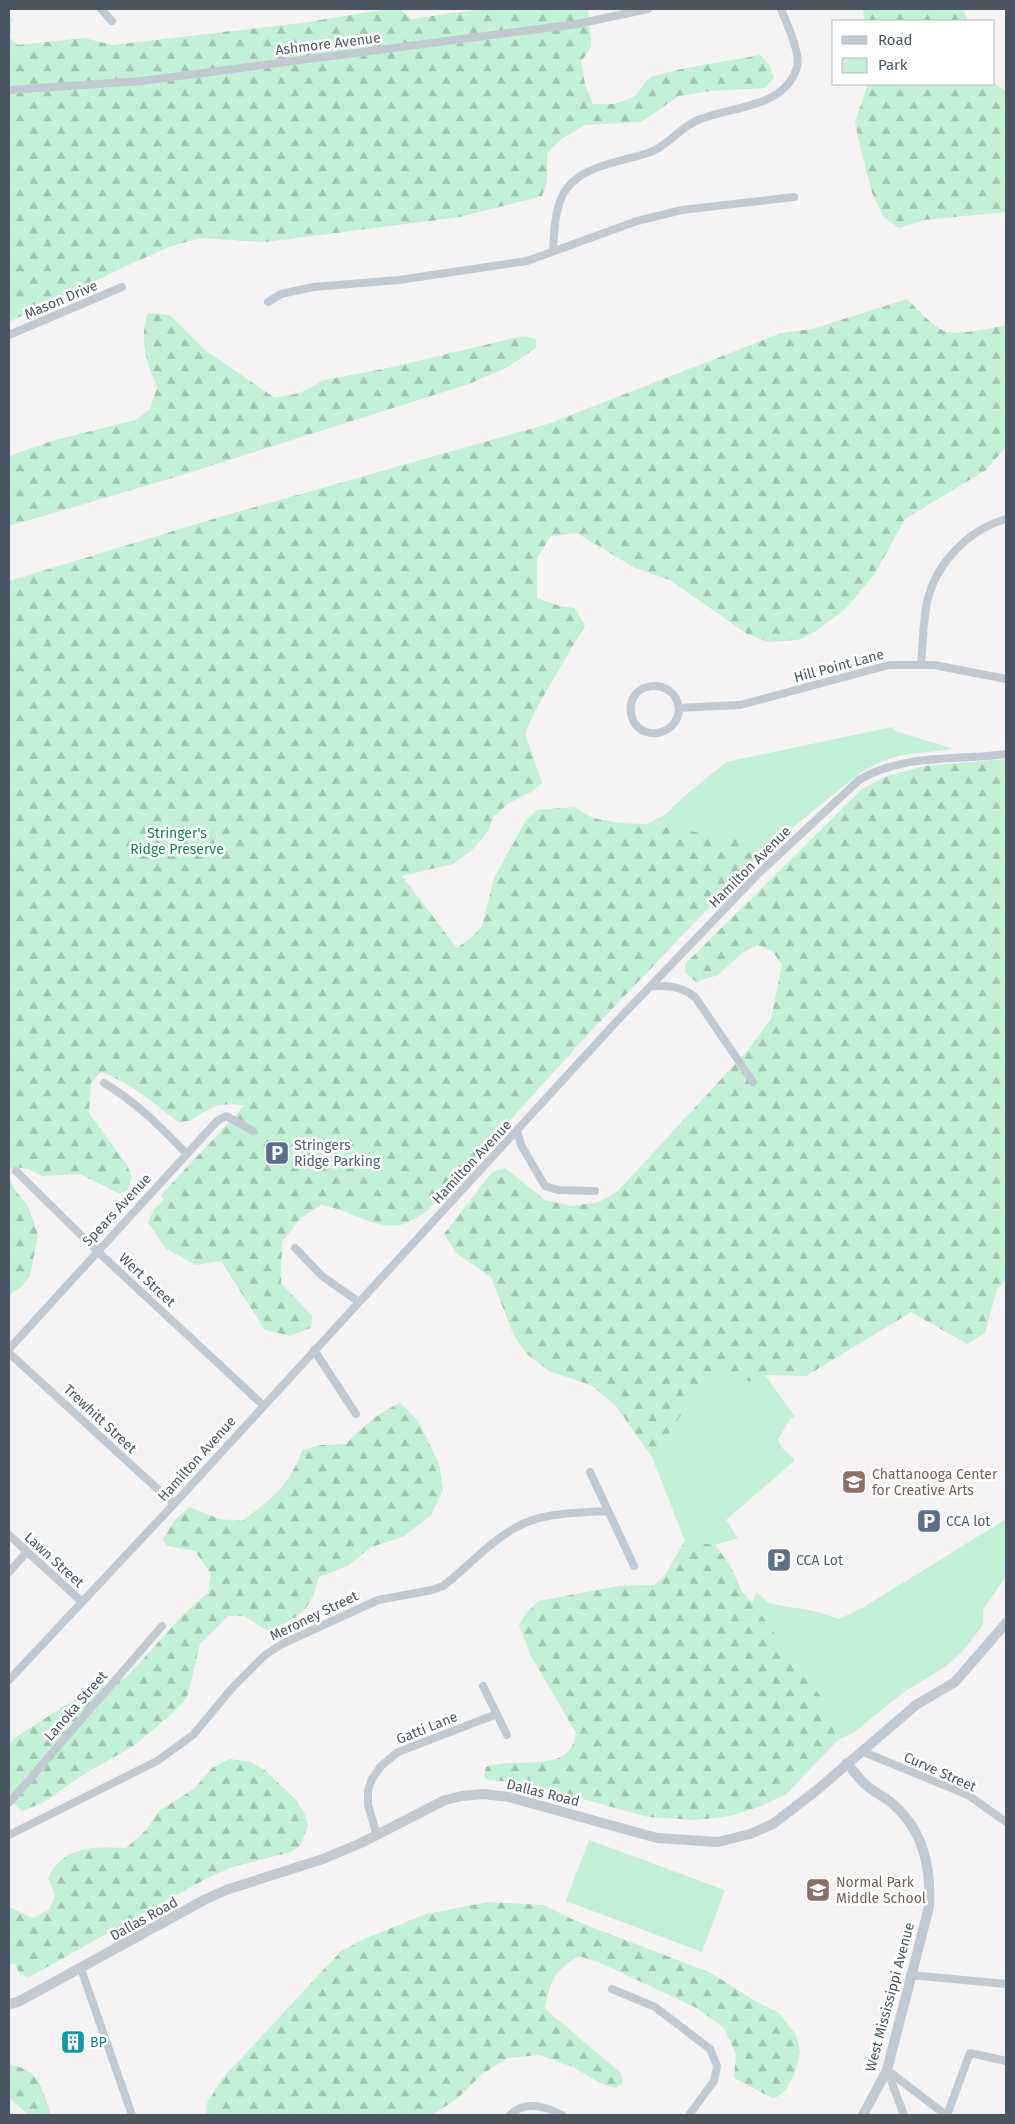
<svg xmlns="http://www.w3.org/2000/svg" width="1015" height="2124" font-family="'Fira Sans',sans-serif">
  <defs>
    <pattern id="forest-firs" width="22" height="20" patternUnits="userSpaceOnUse" patternTransform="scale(1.25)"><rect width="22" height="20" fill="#c3f1d5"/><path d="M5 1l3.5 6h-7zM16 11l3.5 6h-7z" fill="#a0c6b0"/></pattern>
  </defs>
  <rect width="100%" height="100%" fill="#f5f3f3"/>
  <g fill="#c3f1d5">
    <polygon points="892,727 895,731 954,749 902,755 883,761 861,772 759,855 754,846 711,835 647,824 665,815 681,799 726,762"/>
    <polygon points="723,1371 741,1374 749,1382 765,1375 795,1417 790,1419 778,1439 781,1447 795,1460 726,1520 738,1538 715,1545 685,1541 652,1457 694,1397"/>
    <polygon points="1006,1519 1006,1576 983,1610 983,1625 963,1651 945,1667 904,1692 853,1733 838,1740 824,1701 752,1602 757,1592 768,1603 818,1612 839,1619 864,1607"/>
    <polygon points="589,1840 725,1890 702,1952 566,1901"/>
  </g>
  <g fill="url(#forest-firs)">
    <polygon points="387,9 400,9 411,19 481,9 588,9 591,47 581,62 585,84 593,104 614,104 634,97 650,77 681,69 760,55 769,65 774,78 765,88 711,91 679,96 641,122 585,125 561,139 547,153 547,181 542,196 460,217 265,242 200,238 172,246 126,266 9,322 9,16 12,18 10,38 18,45 84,38 113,45 302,23"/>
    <polygon points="863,9 963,9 968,21 864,21"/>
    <polygon points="994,83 1006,91 1006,212 924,220 899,228 884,217 872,193 860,146 855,122 868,84"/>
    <path d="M907 299C916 308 935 329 947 332 958 335 994 328 1006 325V447L986 470 905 519 874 575 845 609 816 631 799 640 768 642 747 634 670 580 635 568 577 533 551 536 537 558V598L560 606 574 608 585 625 536 709 525 733 542 783 531 792 509 803 493 817 489 830 472 850 453 864 402 876 457 948 473 936 482 926 494 878 526 820 537 810 574 807 593 818 619 823 647 824 737 839 754 846 759 855 592 1030 427 1211C419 1216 409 1223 400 1225 375 1230 346 1208 321 1205L300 1219 282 1242 281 1283 312 1316 311 1328 290 1336 265 1330 221 1261 196 1265 165 1248 148 1222 154 1209 164 1200 161 1195 245 1105C233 1104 220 1103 209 1109 197 1115 195 1120 180 1123 154 1104 132 1083 101 1072L91 1083 89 1113 127 1165 132 1177 128 1190 120 1194 80 1174 42 1176 28 1169 16 1167 9 1170V581L223 516 548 424 781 333 812 329Z"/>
    <path d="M148 313 170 315 206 351 275 398 300 393 324 380 388 368 523 336 536 339V348L506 368 469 384 169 479 9 526V456L55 440 136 420 150 409 157 387C146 361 139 340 148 313Z"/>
    <polygon points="1006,759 1006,1280 997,1289 985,1333 967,1344 911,1312 806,1376 765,1375 749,1382 741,1374 723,1371 694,1397 652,1457 616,1406 591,1385 549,1371 527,1354 514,1336 491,1277 456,1253 444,1234 492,1172 505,1168 545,1200 572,1206 599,1202 618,1191 748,1050 771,1019 782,965 773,952 758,945 742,953 718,975 696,982 685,972 685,964 861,790 884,777 924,766"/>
    <polygon points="9,1175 14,1189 28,1206 38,1235 30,1276 20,1288 9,1295"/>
    <path d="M400 1403 419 1422 439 1464 443 1490 431 1515 403 1537 371 1547 349 1565 319 1577C309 1613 301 1616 268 1631L244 1616H228L200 1644 187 1698 168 1717 135 1745 81 1776 44 1802 22 1811 9 1800V1744L13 1739 83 1694 126 1678 182 1616 208 1592 211 1574 195 1551 167 1546 163 1539 175 1520 189 1507 220 1519 242 1521C271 1499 290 1486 302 1450L321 1445 346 1444C363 1426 378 1413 400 1403Z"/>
    <path d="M685 1541 715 1545 730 1565 742 1592 752 1602 824 1701 838 1740 786 1794 761 1806 730 1816 696 1820 648 1817 525 1783 488 1780 484 1776 486 1767C516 1755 570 1777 576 1733L530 1654 519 1625 526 1613 539 1601 618 1586 654 1585 665 1575Z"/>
    <path d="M230 1759 251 1762 266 1771 297 1801 305 1815 308 1826 300 1846 291 1852 229 1868 200 1882 29 1977 20 1974 15 1964H9V1907L33 1918 49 1910 55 1895 48 1878C64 1845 94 1847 126 1848L146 1830 160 1810 194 1789 212 1768Z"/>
    <path d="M488 1902 543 1905 576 1921 711 1973 755 2001 779 2013 796 2035 800 2052 795 2073 785 2091 774 2099 734 2078 736 2054 724 2028 697 2008 603 1964 579 1956C556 1968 549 1983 545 2009L621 2073 623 2082 616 2088 600 2083 573 2067 539 2055 508 2058 482 2074 458 2098 432 2115H207L206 2105 221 2080 341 1951 364 1939 426 1914Z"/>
    <path d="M9 2065C40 2068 42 2089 51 2115H28L9 2097Z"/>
  </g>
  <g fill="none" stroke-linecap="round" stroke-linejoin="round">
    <g stroke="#c1cad2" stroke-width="8">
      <polyline points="101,9 112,21"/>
      <polyline points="9,90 142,81 577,24 648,9"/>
      <path d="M553 250C556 197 560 177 615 162 627 158 643 156 655 150 671 142 681 127 698 120 730 106 785 109 797 67 801 53 786 22 781 9"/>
      <polyline points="268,302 281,294 313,287 399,280 527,261 637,221 682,210 794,197"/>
      <polyline points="9,335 122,287"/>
      <path d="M921 664C923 644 923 622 927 602 936 563 968 530 1006 519"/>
      <path d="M679 708C675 676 626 680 631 713 635 743 679 738 679 708L740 705 889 665H934L1006 679"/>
      <path d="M652 986C669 986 681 986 695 997L753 1082"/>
      <path d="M104 1083C136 1102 161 1127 186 1153"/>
      <polyline points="517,1130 521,1145 545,1186 558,1190 595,1191"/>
      <polyline points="16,1171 97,1251 263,1405"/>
      <polyline points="295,1248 322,1276 359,1302"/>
      <polyline points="9,1349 217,1121 226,1116 253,1131"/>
      <polyline points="314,1350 356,1414"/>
      <polyline points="9,1353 174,1504"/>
      <polyline points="590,1472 634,1566"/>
      <polyline points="9,1535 82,1602"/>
      <polyline points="9,1572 27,1552"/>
      <path d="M9 1680 174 1504 617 1021 758 874 859 780C905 753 956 761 1006 754"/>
      <polyline points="483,1686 507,1735"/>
      <polyline points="861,1751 968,1795 1006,1822"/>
      <polyline points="9,1803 162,1626"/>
      <path d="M9 1835 157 1761 193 1735 233 1687 265 1655 282 1644 378 1600 432 1590 443 1586C467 1568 488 1543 515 1528 542 1512 577 1513 608 1511"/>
      <polyline points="377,1835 368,1805 368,1790 372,1779 381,1766 398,1752 497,1714"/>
      <polyline points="81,1969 132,2115"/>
      <polyline points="910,1975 1006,1984"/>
      <polyline points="612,1989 655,2007 710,2049 717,2066 714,2081 689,2115"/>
      <polyline points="887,2070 946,2115"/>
      <polyline points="887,2070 904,2115"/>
      <path d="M510 2115C525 2100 545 2106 562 2115"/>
      <polyline points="947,2115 970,2053 1006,2061"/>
    </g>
    <g stroke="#c1cad2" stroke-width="10">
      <path d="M847 1763C853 1770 858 1778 865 1784 873 1792 885 1797 893 1804 924 1832 931 1867 929 1907L887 2070 863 2115"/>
      <polyline points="9,2004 18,2002 204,1900 226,1890 323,1859 361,1843 445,1800 462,1796 483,1794 509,1797 657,1838 718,1842 750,1834 773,1824 817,1790 916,1705 955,1682 1006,1623"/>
    </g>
  </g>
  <defs>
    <symbol id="parking-square" viewBox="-11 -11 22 22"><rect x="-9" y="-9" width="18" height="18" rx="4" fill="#5c6f8a" stroke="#fff"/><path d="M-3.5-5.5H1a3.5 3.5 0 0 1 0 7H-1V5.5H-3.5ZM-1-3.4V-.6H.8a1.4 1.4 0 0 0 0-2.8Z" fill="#fff"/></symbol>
    <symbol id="school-square" viewBox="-11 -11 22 22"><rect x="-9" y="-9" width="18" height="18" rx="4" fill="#8d6e63" stroke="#fff"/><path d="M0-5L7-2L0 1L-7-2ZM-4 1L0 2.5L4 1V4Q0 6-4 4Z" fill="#fff"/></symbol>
    <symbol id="building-square" viewBox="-11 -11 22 22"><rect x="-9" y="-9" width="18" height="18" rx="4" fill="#0f9aa8" stroke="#fff"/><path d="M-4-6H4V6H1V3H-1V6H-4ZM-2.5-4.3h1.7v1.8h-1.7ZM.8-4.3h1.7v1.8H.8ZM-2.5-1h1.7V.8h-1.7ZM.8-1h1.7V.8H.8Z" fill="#fff"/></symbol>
  </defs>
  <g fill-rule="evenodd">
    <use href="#parking-square" x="263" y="1139" width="28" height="28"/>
    <use href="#school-square" x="840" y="1468" width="28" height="28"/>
    <use href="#parking-square" x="915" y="1507" width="28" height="28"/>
    <use href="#parking-square" x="765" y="1546" width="28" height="28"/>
    <use href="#school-square" x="804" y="1876" width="28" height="28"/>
    <use href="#building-square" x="59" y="2028" width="28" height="28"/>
  </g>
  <g text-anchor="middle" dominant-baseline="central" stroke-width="5" stroke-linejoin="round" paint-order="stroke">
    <g font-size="14" fill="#4a5661" stroke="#fff">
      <text transform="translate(328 44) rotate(-7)">Ashmore Avenue</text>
      <text transform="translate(61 300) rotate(-23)">Mason Drive</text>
      <text transform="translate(839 666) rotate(-15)">Hill Point Lane</text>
      <text transform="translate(750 867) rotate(-45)">Hamilton Avenue</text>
      <text transform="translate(472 1162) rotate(-47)">Hamilton Avenue</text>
      <text transform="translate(117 1210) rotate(-47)">Spears Avenue</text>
      <text transform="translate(147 1280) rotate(43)">Wert Street</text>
      <text transform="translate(100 1419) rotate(43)">Trewhitt Street</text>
      <text transform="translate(197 1459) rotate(-48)">Hamilton Avenue</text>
      <text transform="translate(54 1560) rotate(42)">Lawn Street</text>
      <text transform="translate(314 1616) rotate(-26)">Meroney Street</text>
      <text transform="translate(76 1706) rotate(-49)">Lanoka Street</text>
      <text transform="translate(427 1728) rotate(-22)">Gatti Lane</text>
      <text transform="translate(940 1772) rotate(24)">Curve Street</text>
      <text transform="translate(543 1793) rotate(14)">Dallas Road</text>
      <text transform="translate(144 1919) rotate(-29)">Dallas Road</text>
      <text transform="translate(890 1997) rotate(-75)">West Mississippi Avenue</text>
    </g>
    <g font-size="14" fill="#17864f" stroke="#fff">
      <text x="177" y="833">Stringer's<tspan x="177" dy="16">Ridge Preserve</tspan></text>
    </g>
    <g font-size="14" fill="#4e5e75" stroke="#fff" text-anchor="start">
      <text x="294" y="1145">Stringers<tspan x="294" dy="16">Ridge Parking</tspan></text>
      <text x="946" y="1521">CCA lot</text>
      <text x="796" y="1560">CCA Lot</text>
    </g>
    <g font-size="14" fill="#785e54" stroke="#fff" text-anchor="start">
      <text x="872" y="1474">Chattanooga Center<tspan x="872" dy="16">for Creative Arts</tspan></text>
      <text x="836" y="1882">Normal Park<tspan x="836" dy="16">Middle School</tspan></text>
    </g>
    <g font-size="14" fill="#0d838f" stroke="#fff" text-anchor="start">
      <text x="90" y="2042">BP</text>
    </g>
  </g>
  <rect width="1015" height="2124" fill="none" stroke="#4a5661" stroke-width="20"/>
  <rect x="832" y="20" width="162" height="65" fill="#ffffff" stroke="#b7bbc0"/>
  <rect x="842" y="36" width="25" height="8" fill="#c1cad2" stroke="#b7bbc0"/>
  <text x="878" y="45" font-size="15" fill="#4a5661">Road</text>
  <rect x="842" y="58" width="25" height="15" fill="#c3f1d5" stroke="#b7bbc0"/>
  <text x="878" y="70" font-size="15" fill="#4a5661">Park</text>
</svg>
